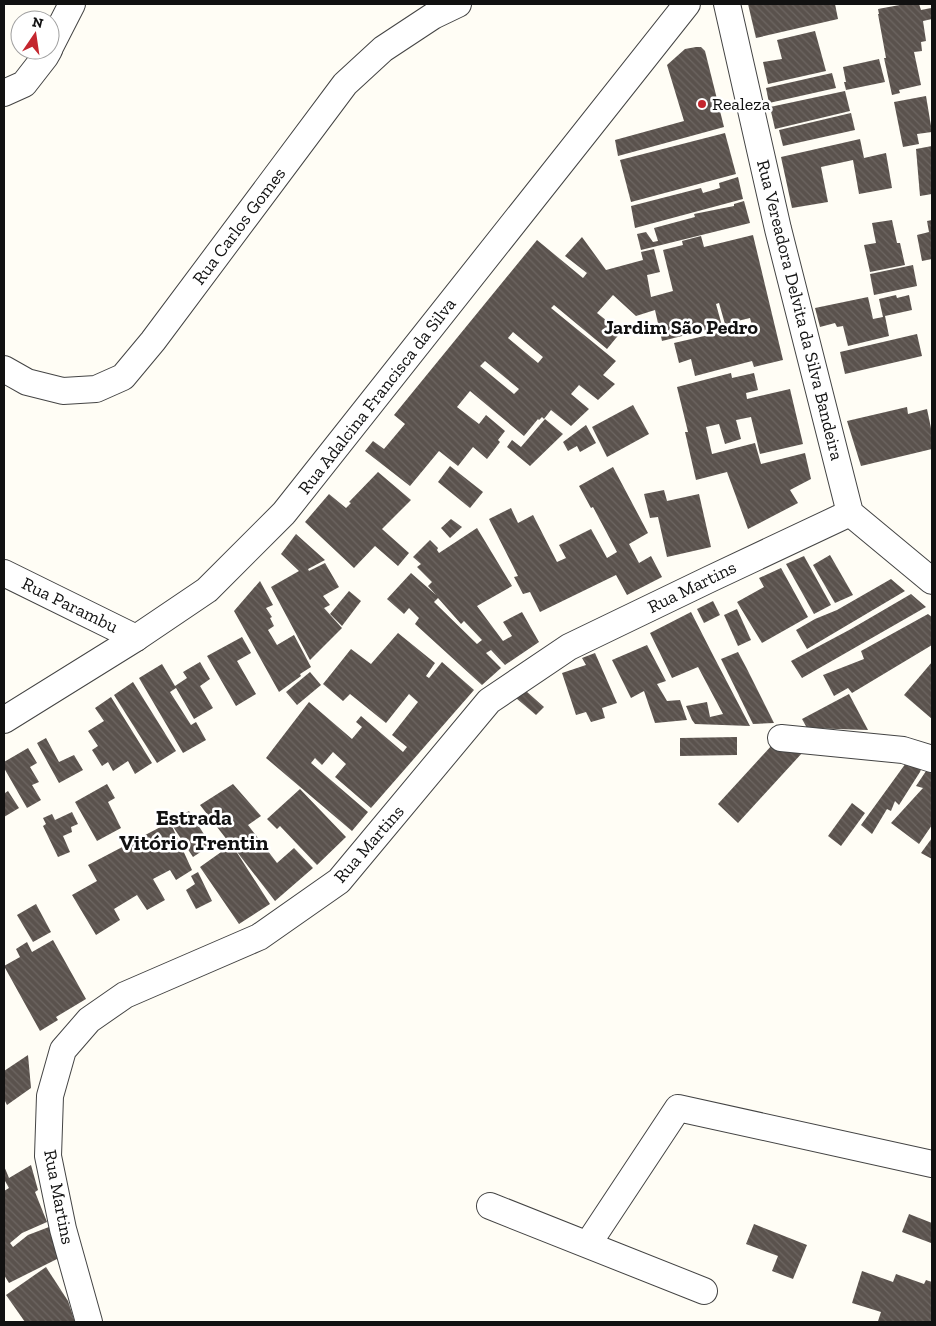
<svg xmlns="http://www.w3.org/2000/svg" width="936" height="1326" font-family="'Zilla Slab',serif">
  <defs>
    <pattern id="building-back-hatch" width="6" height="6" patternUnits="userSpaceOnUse" patternTransform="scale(1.25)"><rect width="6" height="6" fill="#5a524d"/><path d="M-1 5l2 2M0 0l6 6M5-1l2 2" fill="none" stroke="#6d6662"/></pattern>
  </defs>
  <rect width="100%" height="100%" fill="#fffdf5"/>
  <g fill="url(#building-back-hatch)" fill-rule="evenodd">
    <polygon points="748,4 835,4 838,19 756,38"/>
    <polygon points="905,4 919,4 921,10 931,8 932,19 923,21 926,41 921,42 922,51 914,52 921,85 899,90 900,93 892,95 884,58 886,58 878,14 879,14 878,9"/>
    <polygon points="815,31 826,71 768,84 763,62 782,59 777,40"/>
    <polygon points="696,47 701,47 705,51 724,127 618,156 615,140 684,121 667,65 685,49"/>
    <polygon points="879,59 885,82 846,90 844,82 846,82 843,67"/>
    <polygon points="832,73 836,88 769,103 766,88"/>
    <polygon points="845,91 850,111 775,129 770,107"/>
    <polygon points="926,96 932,132 917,134 919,144 903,147 894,102"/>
    <polygon points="851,113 855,130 783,146 779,130"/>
    <polygon points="725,133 736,174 631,202 620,160"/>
    <polygon points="860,139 864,158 886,153 892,188 859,194 853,160 821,167 828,202 792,208 781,157"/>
    <polygon points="932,146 932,194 920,196 916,149"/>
    <polygon points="738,177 743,199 635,228 631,206 701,188 703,193 720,188 719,183"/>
    <polygon points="744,201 750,223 641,250 637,234 646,232 653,242 658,241 654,228 695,217 694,214 734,206 734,204"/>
    <polygon points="892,220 897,243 900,243 905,265 870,272 864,245 876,243 872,223"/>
    <polygon points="932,220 932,259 922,261 917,235 929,232 927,221"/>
    <path d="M753 235 783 360 754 367 752 361 695 376 691 359 679 363 674 343 752 325 750 318 725 324 719 303 716 304 722 326 662 341 655 310 636 316 613 295 597 313 621 332 607 349 554 305 551 308 616 361 603 375 615 384 598 400 579 385 571 394 589 409 571 426 551 410 544 419 542 417 539 420 538 419 524 436 470 391 457 407 479 424 486 415 505 431 498 440 500 442 487 459 473 447 458 466 439 451 410 486 365 451 373 441 384 449 405 424 394 415 537 240 583 278 587 273 565 256 582 237 606 270 643 260 641 252 654 249 660 272 647 275 651 297 673 291 663 250 683 245 682 241 701 236 704 247ZM513 332 543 357 538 363 508 338ZM485 361 519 389 514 394 480 366Z"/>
    <polygon points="913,265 917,286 874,295 870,274"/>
    <polygon points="896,295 897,298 909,295 912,310 885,316 889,336 848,346 843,326 837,327 835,323 820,327 815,308 868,297 873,319 883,317 879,299"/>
    <polygon points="917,334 922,356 845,374 840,352"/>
    <polygon points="731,373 732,378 754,373 758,390 746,393 747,399 790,389 803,444 760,454 751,417 736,420 741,439 725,444 719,424 706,427 712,454 755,443 761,464 805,453 811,479 790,490 798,503 748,529 727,472 696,480 685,432 688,432 677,387"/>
    <polygon points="633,405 649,434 607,457 592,427"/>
    <polygon points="907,407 908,414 927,409 932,433 932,449 861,466 847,421"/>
    <polygon points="545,419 563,434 530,466 507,447 512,440 521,447"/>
    <polygon points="586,425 596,443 580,452 577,446 568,451 563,442"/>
    <polygon points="450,466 483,492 470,508 438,482"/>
    <polygon points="613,467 648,533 629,544 639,563 651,556 662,577 627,595 616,575 540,612 530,592 523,594 514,577 518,576 489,519 511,508 518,523 533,515 557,562 566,558 559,545 591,529 607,558 617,552 593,507 591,508 579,486"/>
    <polygon points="378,472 411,500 382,529 409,553 398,566 375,546 354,568 305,522 329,494 346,508 351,503 349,502"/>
    <polygon points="664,490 667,501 699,494 711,547 667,557 658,517 650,518 644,494"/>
    <polygon points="451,519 462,527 450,538 441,528"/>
    <path d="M477 528 512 586 477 606 503 641 512 636 503 622 522 612 539 642 505 665 491 650 486 653 501 668 482 685 415 624 419 618 409 608 404 614 387 599 411 573 436 595 428 586 432 582 417 567 421 564 413 557 430 540 438 548 437 550 439 553ZM438 598 461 624 464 621 482 640 477 644 434 602Z"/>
    <polygon points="296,534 325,560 308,569 309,571 325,563 339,587 323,596 330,605 324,608 342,628 310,660 271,587 299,571 281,554"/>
    <polygon points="830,555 853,595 835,603 813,565"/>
    <polygon points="804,556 831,605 814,614 786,564"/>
    <polygon points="781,568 808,617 762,643 737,602 764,587 759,578"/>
    <polygon points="891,579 905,591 807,649 796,630 815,619 837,610"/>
    <polygon points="260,581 273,605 266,608 272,617 270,618 274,626 268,630 277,645 294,635 311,667 300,674 301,676 279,692 234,611"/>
    <polygon points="349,591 361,601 342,626 330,614"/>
    <polygon points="911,594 926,607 802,678 791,661 851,629"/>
    <polygon points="713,601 720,615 704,623 697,609"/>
    <polygon points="737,609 751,640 738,646 724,615"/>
    <polygon points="691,612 715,659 750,726 695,724 692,720 686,706 707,702 710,717 723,714 698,667 672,678 650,633"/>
    <polygon points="928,614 932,617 932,645 852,693 848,688 834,696 823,675 864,659 861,651"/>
    <polygon points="398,633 435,663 426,676 429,678 442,662 474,690 371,808 335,777 346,764 333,752 322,765 315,758 311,763 368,812 352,831 266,758 309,702 352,739 362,727 356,722 361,716 403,752 407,747 392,735 418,702 409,694 386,723 350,694 343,701 323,684 351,649 371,664"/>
    <polygon points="242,637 251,653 237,661 256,694 236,706 207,656"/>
    <polygon points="647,645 666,681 657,684 667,701 680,700 687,720 655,723 644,691 631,698 612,660"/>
    <polygon points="738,652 747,669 774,723 753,724 721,659"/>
    <polygon points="595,653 617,703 602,708 605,718 591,722 586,712 576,715 562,673 586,665 582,658"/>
    <polygon points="200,662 210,679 200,686 213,708 194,719 176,688 170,692 191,725 196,722 206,740 183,753 139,678 162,664 175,686 187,678 183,672"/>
    <polygon points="932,662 932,719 904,695"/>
    <polygon points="310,672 321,685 297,705 286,692"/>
    <polygon points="133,682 176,751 157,763 114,695"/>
    <polygon points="526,691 544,707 536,715 516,698"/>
    <polygon points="849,694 868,730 807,728 802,719"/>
    <polygon points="111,697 152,763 135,774 128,761 113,771 108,762 102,766 92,750 98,746 88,731 104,721 95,708"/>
    <polygon points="737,737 737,755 680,756 680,738"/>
    <polygon points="46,738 59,762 74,755 83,770 59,783 37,743"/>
    <polygon points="773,744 803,752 738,823 718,804"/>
    <polygon points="28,748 37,763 30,767 39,782 32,785 41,800 27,808 4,768 4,762"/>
    <polygon points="906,763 923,765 920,772 899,805 895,801 891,811 887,809 872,834 861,825"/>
    <polygon points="928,768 932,770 932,825 919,844 891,823 923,788 916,786"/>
    <polygon points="107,784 115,798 108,802 121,828 97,841 75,802"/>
    <polygon points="233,784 261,816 248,825 277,863 294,848 313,868 275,901 234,848 270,904 239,924 200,867 231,845 200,805"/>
    <polygon points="300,789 346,837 317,865 280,826 277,829 267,819"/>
    <polygon points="4,790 5,793 8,791 19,808 4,817"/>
    <polygon points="852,803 865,813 841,846 828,836"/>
    <polygon points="189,811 211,845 193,857 170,822"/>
    <polygon points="72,812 78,824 71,827 72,832 63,836 70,852 58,857 43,826 46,824 43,818 52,814 55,820"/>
    <polygon points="170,822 192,870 176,880 170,870 153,879 165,900 147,910 137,895 114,909 120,920 96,935 72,895 97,881 88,865"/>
    <polygon points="932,838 932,859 921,853"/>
    <polygon points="198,872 212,901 196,909 186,890 195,884 191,876"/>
    <polygon points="36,904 51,932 33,942 17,915"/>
    <polygon points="53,940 86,999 56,1017 58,1020 40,1031 4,966 20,957 16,949 27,942 32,952"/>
    <polygon points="28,1055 31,1088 7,1105 4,1099 4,1071"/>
    <polygon points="31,1165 38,1190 35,1192 47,1222 22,1233 10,1243 13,1247 28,1235 49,1227 59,1258 9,1283 4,1275 4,1191 9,1188 5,1181 4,1181 4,1166 9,1178"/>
    <polygon points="909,1214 932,1223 932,1239 931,1243 902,1232"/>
    <polygon points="754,1224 807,1245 793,1279 772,1271 778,1256 746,1244"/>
    <polygon points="46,1267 68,1301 75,1322 25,1322 6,1295"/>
    <polygon points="862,1271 893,1282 896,1274 924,1284 926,1280 932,1282 932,1322 878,1321 881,1312 852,1303"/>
  </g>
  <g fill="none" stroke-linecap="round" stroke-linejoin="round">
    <defs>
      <g id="minor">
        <polyline points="727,4 778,229 850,513 932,581"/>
        <polyline points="50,47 72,4"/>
        <polyline points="4,93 24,84 45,57 49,50"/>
        <polyline points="4,369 27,382 63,391 96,389 123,377 153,341 345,84 383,49 433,16 458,4"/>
        <polyline points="4,573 136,638"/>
        <polyline points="4,720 136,638 207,590 284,513 687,4"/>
        <polyline points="781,738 903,750 932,759"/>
        <polyline points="490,1206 704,1291"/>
        <polyline points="588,1244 678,1108 932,1164"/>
        <polyline points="89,1322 63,1229 48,1156 50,1096 63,1050 89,1020 125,995 259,937 339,881 489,701 569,647 710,579 850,513"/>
      </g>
    </defs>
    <use href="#minor" stroke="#444" stroke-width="28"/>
    <use href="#minor" stroke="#fff" stroke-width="26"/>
  </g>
  <circle fill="#c4262e" stroke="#fff" stroke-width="2" cx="702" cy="104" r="5"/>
  <g text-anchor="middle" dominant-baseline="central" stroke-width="5" stroke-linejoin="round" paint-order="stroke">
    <g font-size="18" fill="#111" stroke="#fff" text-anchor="start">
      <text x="712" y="104">Realeza</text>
    </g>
    <g font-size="18" fill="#111" stroke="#fff">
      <text transform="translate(239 226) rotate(-53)">Rua Carlos Gomes</text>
      <text transform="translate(800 310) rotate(76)">Rua Vereadora Delvita da Silva Bandeira</text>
      <text transform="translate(377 396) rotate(-52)">Rua Adalcina Francisca da Silva</text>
      <text transform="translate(692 587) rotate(-26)">Rua Martins</text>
      <text transform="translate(70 605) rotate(26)">Rua Parambu</text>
      <text transform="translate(369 844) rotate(-49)">Rua Martins</text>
      <text transform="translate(59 1197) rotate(79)">Rua Martins</text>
    </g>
    <g font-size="20" font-weight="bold" fill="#111" stroke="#fff">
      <text x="681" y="327">Jardim São Pedro</text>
    </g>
    <g font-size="22" font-weight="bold" fill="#111" stroke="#fff">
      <text x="194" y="817">Estrada<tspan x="194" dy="25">Vitório Trentin</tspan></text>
    </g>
  </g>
  <rect width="936" height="1326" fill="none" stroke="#111111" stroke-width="10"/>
  <g transform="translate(35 35) rotate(13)"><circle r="24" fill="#ffffff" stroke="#a0a0a0"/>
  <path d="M0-4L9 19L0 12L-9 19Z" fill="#c4262e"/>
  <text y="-8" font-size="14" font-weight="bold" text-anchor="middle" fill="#111111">N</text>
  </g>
</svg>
